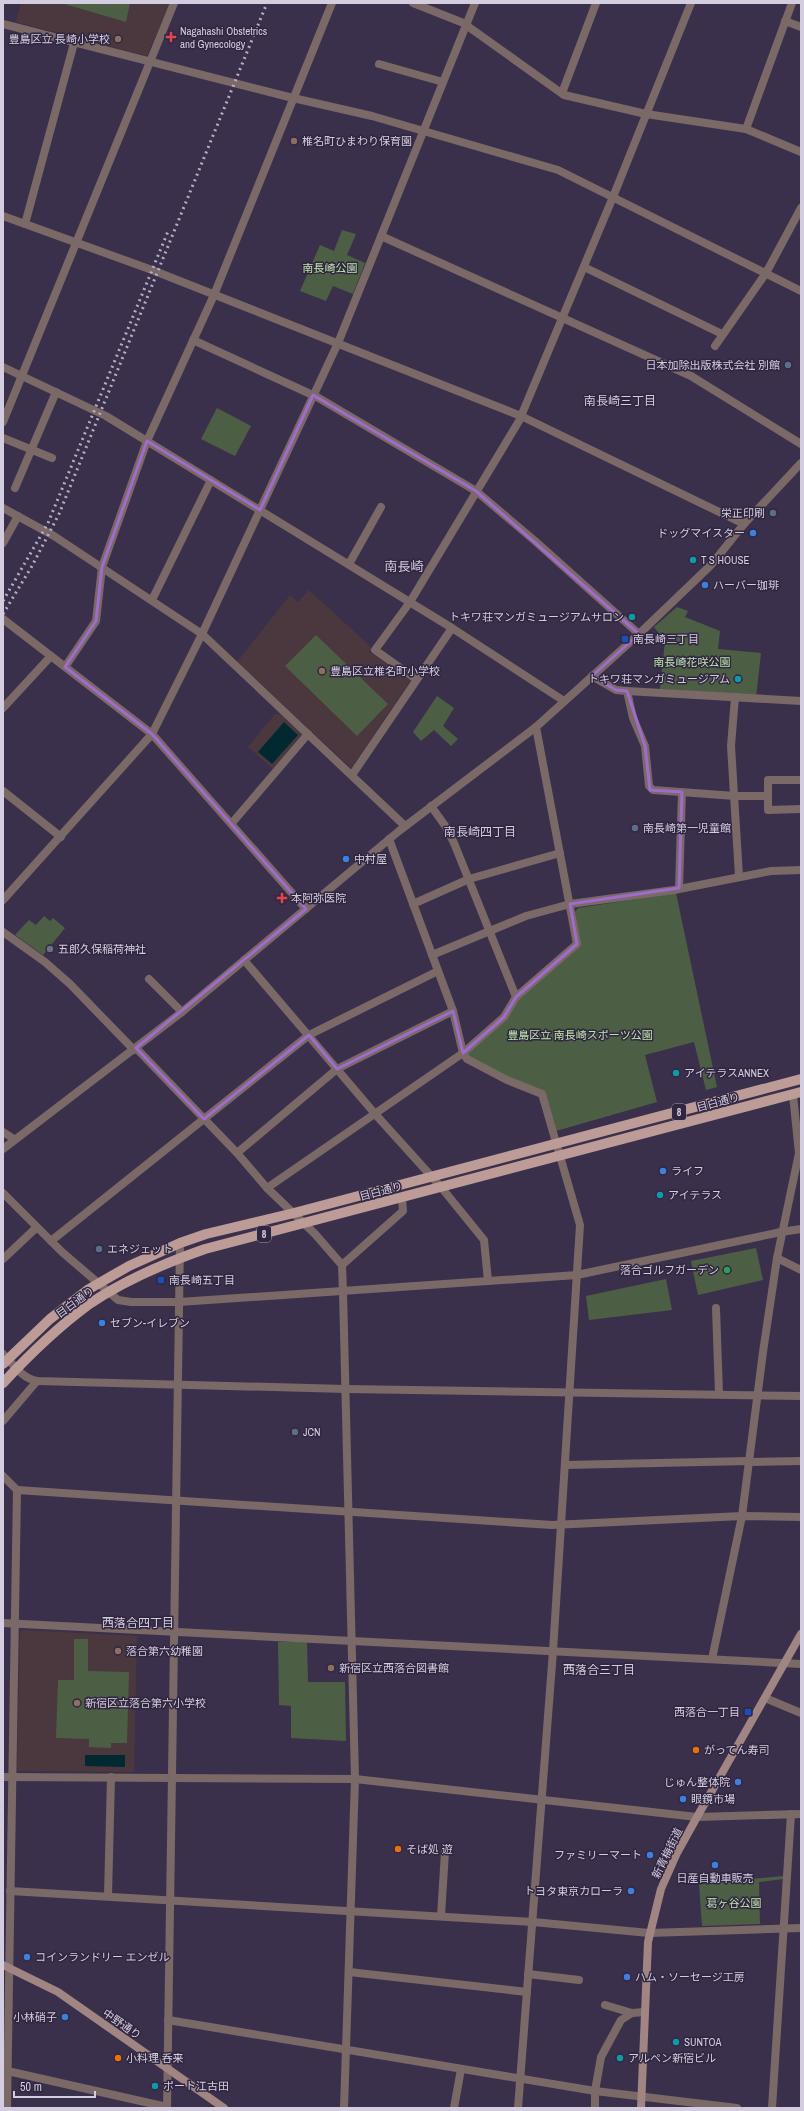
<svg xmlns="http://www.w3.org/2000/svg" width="804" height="2111" font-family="'Archivo Narrow','Noto Sans JP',sans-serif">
  <rect width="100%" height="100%" fill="#3b304b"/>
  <g fill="#4b373e">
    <polygon points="21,3 170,3 147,56 16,22"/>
    <polygon points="309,590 372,648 369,652 411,680 351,768 237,662 290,595 298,602"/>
    <polygon points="275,714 281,714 304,734 273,769 248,747"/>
    <polygon points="23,1630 137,1636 134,1772 17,1771 20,1633"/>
  </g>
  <g fill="#4c5f44">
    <polygon points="61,3 130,3 126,22"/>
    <polygon points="342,230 356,234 347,255 365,263 353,294 333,286 326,301 300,291 320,245 334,251"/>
    <polygon points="217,408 251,426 235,456 201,439"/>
    <polygon points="677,607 688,611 685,617 720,631 718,649 761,653 756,697 660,689 665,641 654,627"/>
    <polygon points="316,635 388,704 357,736 285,666"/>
    <polygon points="437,696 454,708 443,726 458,739 451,746 434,730 421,741 413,732"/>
    <polygon points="676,893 717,1087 706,1090 694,1042 645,1055 657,1102 556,1131 543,1092 505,1076 468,1056 469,1052 522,995 580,946 575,912 578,908"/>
    <polygon points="44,916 50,921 53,918 65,928 43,955 15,935 29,920 36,925"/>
    <polygon points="756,1248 763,1280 698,1295 691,1261"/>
    <polygon points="666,1279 672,1310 589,1320 586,1296"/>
    <polygon points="74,1639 88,1639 88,1671 129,1672 127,1743 111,1743 111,1748 89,1747 89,1739 56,1738 58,1680 74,1680"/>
    <polygon points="278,1642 307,1642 308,1682 345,1682 346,1741 291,1738 291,1706 279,1705"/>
    <polygon points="783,1876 783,1879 759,1882 760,1924 702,1926 699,1884"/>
  </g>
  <g fill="#002931">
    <polygon points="284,722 298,735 272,764 258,752"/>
    <polygon points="85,1755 125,1755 125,1767 85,1766"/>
  </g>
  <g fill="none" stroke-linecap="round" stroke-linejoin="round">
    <g stroke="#7a6967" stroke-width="8">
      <polyline points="413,3 466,24"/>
      <polyline points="785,21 801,27"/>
      <polyline points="3,24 293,98 372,116 558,170 801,291"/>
      <polyline points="466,25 564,95 646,114 746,129 801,152"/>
      <polyline points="379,64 443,82"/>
      <polyline points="562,93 596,3"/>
      <polyline points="746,129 792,3"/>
      <polyline points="3,216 152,270 521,416 744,524"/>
      <polyline points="25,224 74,43"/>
      <polyline points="381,236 691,376 801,444"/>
      <polyline points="584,267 722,334"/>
      <polyline points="193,340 317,397 476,491 535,541 639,634"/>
      <polyline points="715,346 766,273 801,208"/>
      <polyline points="3,367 106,416 452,628 564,701"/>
      <polyline points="3,422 174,3"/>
      <polyline points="3,438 52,458"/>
      <polyline points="15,488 56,392"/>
      <polyline points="3,508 54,536 202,634 405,826"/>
      <polyline points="3,543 18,516"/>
      <polyline points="349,564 381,507"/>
      <polyline points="152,600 211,480"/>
      <polyline points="3,619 152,734 306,909"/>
      <polyline points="65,667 96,621 102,567 147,441 214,295 332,3"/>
      <polyline points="592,676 616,690 627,691 801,701"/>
      <polyline points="416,679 375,650 410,602 519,421 613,197 691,3"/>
      <polyline points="627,691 633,718 645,746 649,786 653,790 735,796 768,796"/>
      <polyline points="735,697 731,746 739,876"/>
      <polyline points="3,708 51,656"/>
      <polyline points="352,775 452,628"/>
      <polyline points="801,780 768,780 768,810 801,809"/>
      <polyline points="3,791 61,837"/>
      <polyline points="431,806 446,827 454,843 516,997"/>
      <polyline points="232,823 308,734"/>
      <polyline points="389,839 453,1011 463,1053 467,1059 507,1080 542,1094 580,1225 553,1651 518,2108"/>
      <polyline points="679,888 682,792"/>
      <polyline points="3,900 152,734 202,634 338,343 475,3"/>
      <polyline points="413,904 469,879 560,853"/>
      <polyline points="3,932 45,962 70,984 134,1050"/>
      <polyline points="432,955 526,916 570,904 674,890 771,871 801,870"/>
      <polyline points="244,960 376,1115 441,1187 484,1240 488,1281"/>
      <polyline points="149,979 182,1012"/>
      <polyline points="136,1048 237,1153 267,1188 315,1234 342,1265 343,1292"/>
      <polyline points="3,1132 14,1139"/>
      <polyline points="3,1149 182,1012 399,831 536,727 639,634 711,565 744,524 801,463"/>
      <polyline points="237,1153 337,1069 453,1011"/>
      <polyline points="267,1188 463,1053 504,1017 516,997 577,944 536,727"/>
      <polyline points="3,1193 62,1252 118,1300 131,1302 179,1302"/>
      <polyline points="781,1232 801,1229"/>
      <polyline points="51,1241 309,1035 438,971"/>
      <polyline points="777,1258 801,1270"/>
      <polyline points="3,1259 37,1227"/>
      <polyline points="342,1265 403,1211 402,1198"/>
      <polyline points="716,1308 719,1394"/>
      <path d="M3 1354C13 1364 23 1379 37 1381L346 1389 801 1396"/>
      <polyline points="3,1421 37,1381"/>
      <polyline points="749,1462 801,1461"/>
      <polyline points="565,1465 749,1461"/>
      <polyline points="3,1476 17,1490 7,2108"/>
      <polyline points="17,1490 552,1525 742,1516 801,1517"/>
      <polyline points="3,1623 801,1664"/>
      <polyline points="712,1659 742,1516 763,1352 777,1258 799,1153 793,1095"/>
      <polyline points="765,1698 801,1713"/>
      <polyline points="10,1891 533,1922 649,1933 801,1928"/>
      <polyline points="108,1896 111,1777"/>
      <polyline points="441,1916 445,1852"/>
      <polyline points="349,1972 527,1992"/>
      <polyline points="528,1974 579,1980"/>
      <polyline points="605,2005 632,2013"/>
      <polyline points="168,2020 595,2091 737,2108"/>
      <polyline points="3,2070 167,2107"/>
      <polyline points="167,2108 180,1243"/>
      <polyline points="454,2108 461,2069"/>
      <polyline points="595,2108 595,2091 601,2057 621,2020 632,2013 644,2012"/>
      <polyline points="772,2108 791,1814"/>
    </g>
    <g stroke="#7a6967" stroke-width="8">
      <polyline points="343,1292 355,1779 344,2108"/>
      <polyline points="179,1302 577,1275 781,1232"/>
      <polyline points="3,1777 355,1779 697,1817 801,1814"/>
    </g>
    <g stroke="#a08582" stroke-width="8">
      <polyline points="3,1965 58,1992 224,2108"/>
      <polyline points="641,2108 648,1942 661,1889 677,1853 697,1817 801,1634"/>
    </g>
    <g stroke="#bd9b96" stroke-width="10">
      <polyline points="3,1364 50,1319 89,1289 129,1266 180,1243 206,1234 294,1213 801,1079"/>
      <path d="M3 1383C29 1355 57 1328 88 1305 124 1280 165 1263 205 1249L801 1092"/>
    </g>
    <g stroke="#b5adc1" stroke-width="3" stroke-dasharray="2 4" stroke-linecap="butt">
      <polyline points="3,601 48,523 169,229"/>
      <polyline points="3,614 32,566 59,514 267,3"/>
    </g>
  </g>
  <path fill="none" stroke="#9f6ccc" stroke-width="3" stroke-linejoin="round" d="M313 395 476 491 639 634 592 676 616 690 627 691 645 746 650 790 682 792 679 888 570 904 577 944 516 997 504 1017 463 1053 453 1011 337 1069 309 1035 204 1119 136 1048 306 909 152 734 65 667 96 621 102 567 147 441 260 510Z"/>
  <g fill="#e0444e" stroke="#312640" stroke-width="1.5">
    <path d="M169 31h4v4h4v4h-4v4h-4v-4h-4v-4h4z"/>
    <path d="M280 892h4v4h4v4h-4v4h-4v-4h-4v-4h4z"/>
  </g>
  <g fill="#8d6e63" stroke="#312640" stroke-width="1.5">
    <circle cx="118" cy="39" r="4"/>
    <circle cx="294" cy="141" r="4"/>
    <circle cx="322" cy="671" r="4"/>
    <circle cx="118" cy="1651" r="4"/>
    <circle cx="331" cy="1668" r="4"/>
    <circle cx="77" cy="1703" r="4"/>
  </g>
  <g fill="#5c6f8a" stroke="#312640" stroke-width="1.5">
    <circle cx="788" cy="365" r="4"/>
    <circle cx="773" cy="513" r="4"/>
    <circle cx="635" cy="828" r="4"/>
    <circle cx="99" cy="1249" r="4"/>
    <circle cx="295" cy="1432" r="4"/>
  </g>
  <g fill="#3f7fe0" stroke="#312640" stroke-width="1.5">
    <circle cx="753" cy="533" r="4"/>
    <circle cx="705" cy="585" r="4"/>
    <circle cx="346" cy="859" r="4"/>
    <circle cx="663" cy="1171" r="4"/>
    <circle cx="102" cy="1323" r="4"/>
    <circle cx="738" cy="1782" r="4"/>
    <circle cx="683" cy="1799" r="4"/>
    <circle cx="650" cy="1855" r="4"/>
    <circle cx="715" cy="1865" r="4"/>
    <circle cx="631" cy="1891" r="4"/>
    <circle cx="27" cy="1957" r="4"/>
    <circle cx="627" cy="1977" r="4"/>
    <circle cx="65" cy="2017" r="4"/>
  </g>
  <g fill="#0f9aa8" stroke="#312640" stroke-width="1.5">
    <circle cx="693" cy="560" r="4"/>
    <circle cx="632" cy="617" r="4"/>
    <circle cx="738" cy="679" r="4"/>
    <circle cx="676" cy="1073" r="4"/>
    <circle cx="660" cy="1195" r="4"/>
    <circle cx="676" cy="2042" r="4"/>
    <circle cx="620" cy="2058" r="4"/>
    <circle cx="155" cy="2086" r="4"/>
  </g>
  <g fill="#1a4fb4" stroke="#312640" stroke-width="1.5">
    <rect x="621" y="635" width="8" height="8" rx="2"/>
    <rect x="157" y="1276" width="8" height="8" rx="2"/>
    <rect x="744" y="1708" width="8" height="8" rx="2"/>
  </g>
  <circle fill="#6b7280" stroke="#312640" stroke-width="1.5" cx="50" cy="949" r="4"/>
  <circle fill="#2e9e5b" stroke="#312640" stroke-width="1.5" cx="727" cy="1270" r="4"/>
  <g fill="#e8710a" stroke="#312640" stroke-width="1.5">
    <circle cx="696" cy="1750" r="4"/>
    <circle cx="398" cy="1849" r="4"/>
    <circle cx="118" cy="2058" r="4"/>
  </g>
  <g text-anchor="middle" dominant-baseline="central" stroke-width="3" stroke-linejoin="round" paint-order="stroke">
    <g fill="#312640" stroke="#a39baf" stroke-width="1">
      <rect x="672" y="1104" width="14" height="16" rx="3"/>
      <rect x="257" y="1226" width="14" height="16" rx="3"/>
    </g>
    <g font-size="10" font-weight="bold" fill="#d4cddf">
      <text x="679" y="1112">8</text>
      <text x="264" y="1234">8</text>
    </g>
    <g font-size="11" fill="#d4cddf" stroke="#312640" text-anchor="start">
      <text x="180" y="31">Nagahashi Obstetrics<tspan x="180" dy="13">and Gynecology</tspan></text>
      <text x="110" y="39" text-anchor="end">豊島区立 長崎小学校</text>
      <text x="302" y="141">椎名町ひまわり保育園</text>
      <text x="780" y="365" text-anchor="end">日本加除出版株式会社 別館</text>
      <text x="765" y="513" text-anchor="end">栄正印刷</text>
      <text x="745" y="533" text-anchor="end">ドッグマイスター</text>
      <text x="701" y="560">T S HOUSE</text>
      <text x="713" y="585">ハーバー珈琲</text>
      <text x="624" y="617" text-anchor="end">トキワ荘マンガミュージアムサロン</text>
      <text x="633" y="639">南長崎三丁目</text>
      <text x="330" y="671">豊島区立椎名町小学校</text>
      <text x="730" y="679" text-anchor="end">トキワ荘マンガミュージアム</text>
      <text x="643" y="828">南長崎第一児童館</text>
      <text x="354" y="859">中村屋</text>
      <text x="291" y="898">本阿弥医院</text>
      <text x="58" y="949">五郎久保稲荷神社</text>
      <text x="684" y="1073">アイテラスANNEX</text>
      <text x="671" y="1171">ライフ</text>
      <text x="668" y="1195">アイテラス</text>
      <text x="107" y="1249">エネジェット</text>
      <text x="719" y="1270" text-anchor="end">落合ゴルフガーデン</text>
      <text x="169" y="1280">南長崎五丁目</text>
      <text x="110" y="1323">セブン-イレブン</text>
      <text x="303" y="1432">JCN</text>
      <text x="126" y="1651">落合第六幼稚園</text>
      <text x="339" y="1668">新宿区立西落合図書館</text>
      <text x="85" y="1703">新宿区立落合第六小学校</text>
      <text x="740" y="1712" text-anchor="end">西落合一丁目</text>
      <text x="704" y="1750">がってん寿司</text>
      <text x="730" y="1782" text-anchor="end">じゅん整体院</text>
      <text x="691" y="1799">眼鏡市場</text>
      <text x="406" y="1849">そば処 遊</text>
      <text x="642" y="1855" text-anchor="end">ファミリーマート</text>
      <text x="715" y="1878" text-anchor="middle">日産自動車販売</text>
      <text x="623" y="1891" text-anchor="end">トヨタ東京カローラ</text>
      <text x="35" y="1957">コインランドリー エンゼル</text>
      <text x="635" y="1977">ハム・ソーセージ工房</text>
      <text x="57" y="2017" text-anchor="end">小林硝子</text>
      <text x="684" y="2042">SUNTOA</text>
      <text x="126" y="2058">小料理 呑来</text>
      <text x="628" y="2058">アルペン新宿ビル</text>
      <text x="163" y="2086">ポート江古田</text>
    </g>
    <g font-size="11" fill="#bde5ab" stroke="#312640">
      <text x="330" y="268">南長崎公園</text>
      <text x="692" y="662">南長崎花咲公園</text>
      <text x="580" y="1035">豊島区立 南長崎スポーツ公園</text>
      <text x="734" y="1903">葛ヶ谷公園</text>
    </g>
    <g font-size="11" fill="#d4cddf" stroke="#312640">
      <text transform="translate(718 1102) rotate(-15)">目白通り</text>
      <text transform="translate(381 1191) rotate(-15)">目白通り</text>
      <text transform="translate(75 1302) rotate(-36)">目白通り</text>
      <text transform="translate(667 1853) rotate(-64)">新青梅街道</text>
      <text transform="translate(122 2024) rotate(35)">中野通り</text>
    </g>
    <g font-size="12" fill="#d4cddf" stroke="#312640">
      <text x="620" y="401">南長崎三丁目</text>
      <text x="480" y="832">南長崎四丁目</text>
      <text x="138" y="1623">西落合四丁目</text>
      <text x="599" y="1670">西落合三丁目</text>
    </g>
    <g font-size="13" fill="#d4cddf" stroke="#312640">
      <text x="404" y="566">南長崎</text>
    </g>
  </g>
  <rect width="804" height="2111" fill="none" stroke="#d4cddf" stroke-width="8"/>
  <path d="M14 2091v6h81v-6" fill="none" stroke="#d4cddf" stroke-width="2"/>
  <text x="20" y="2091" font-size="12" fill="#d4cddf" stroke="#312640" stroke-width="3" paint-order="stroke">50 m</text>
</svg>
